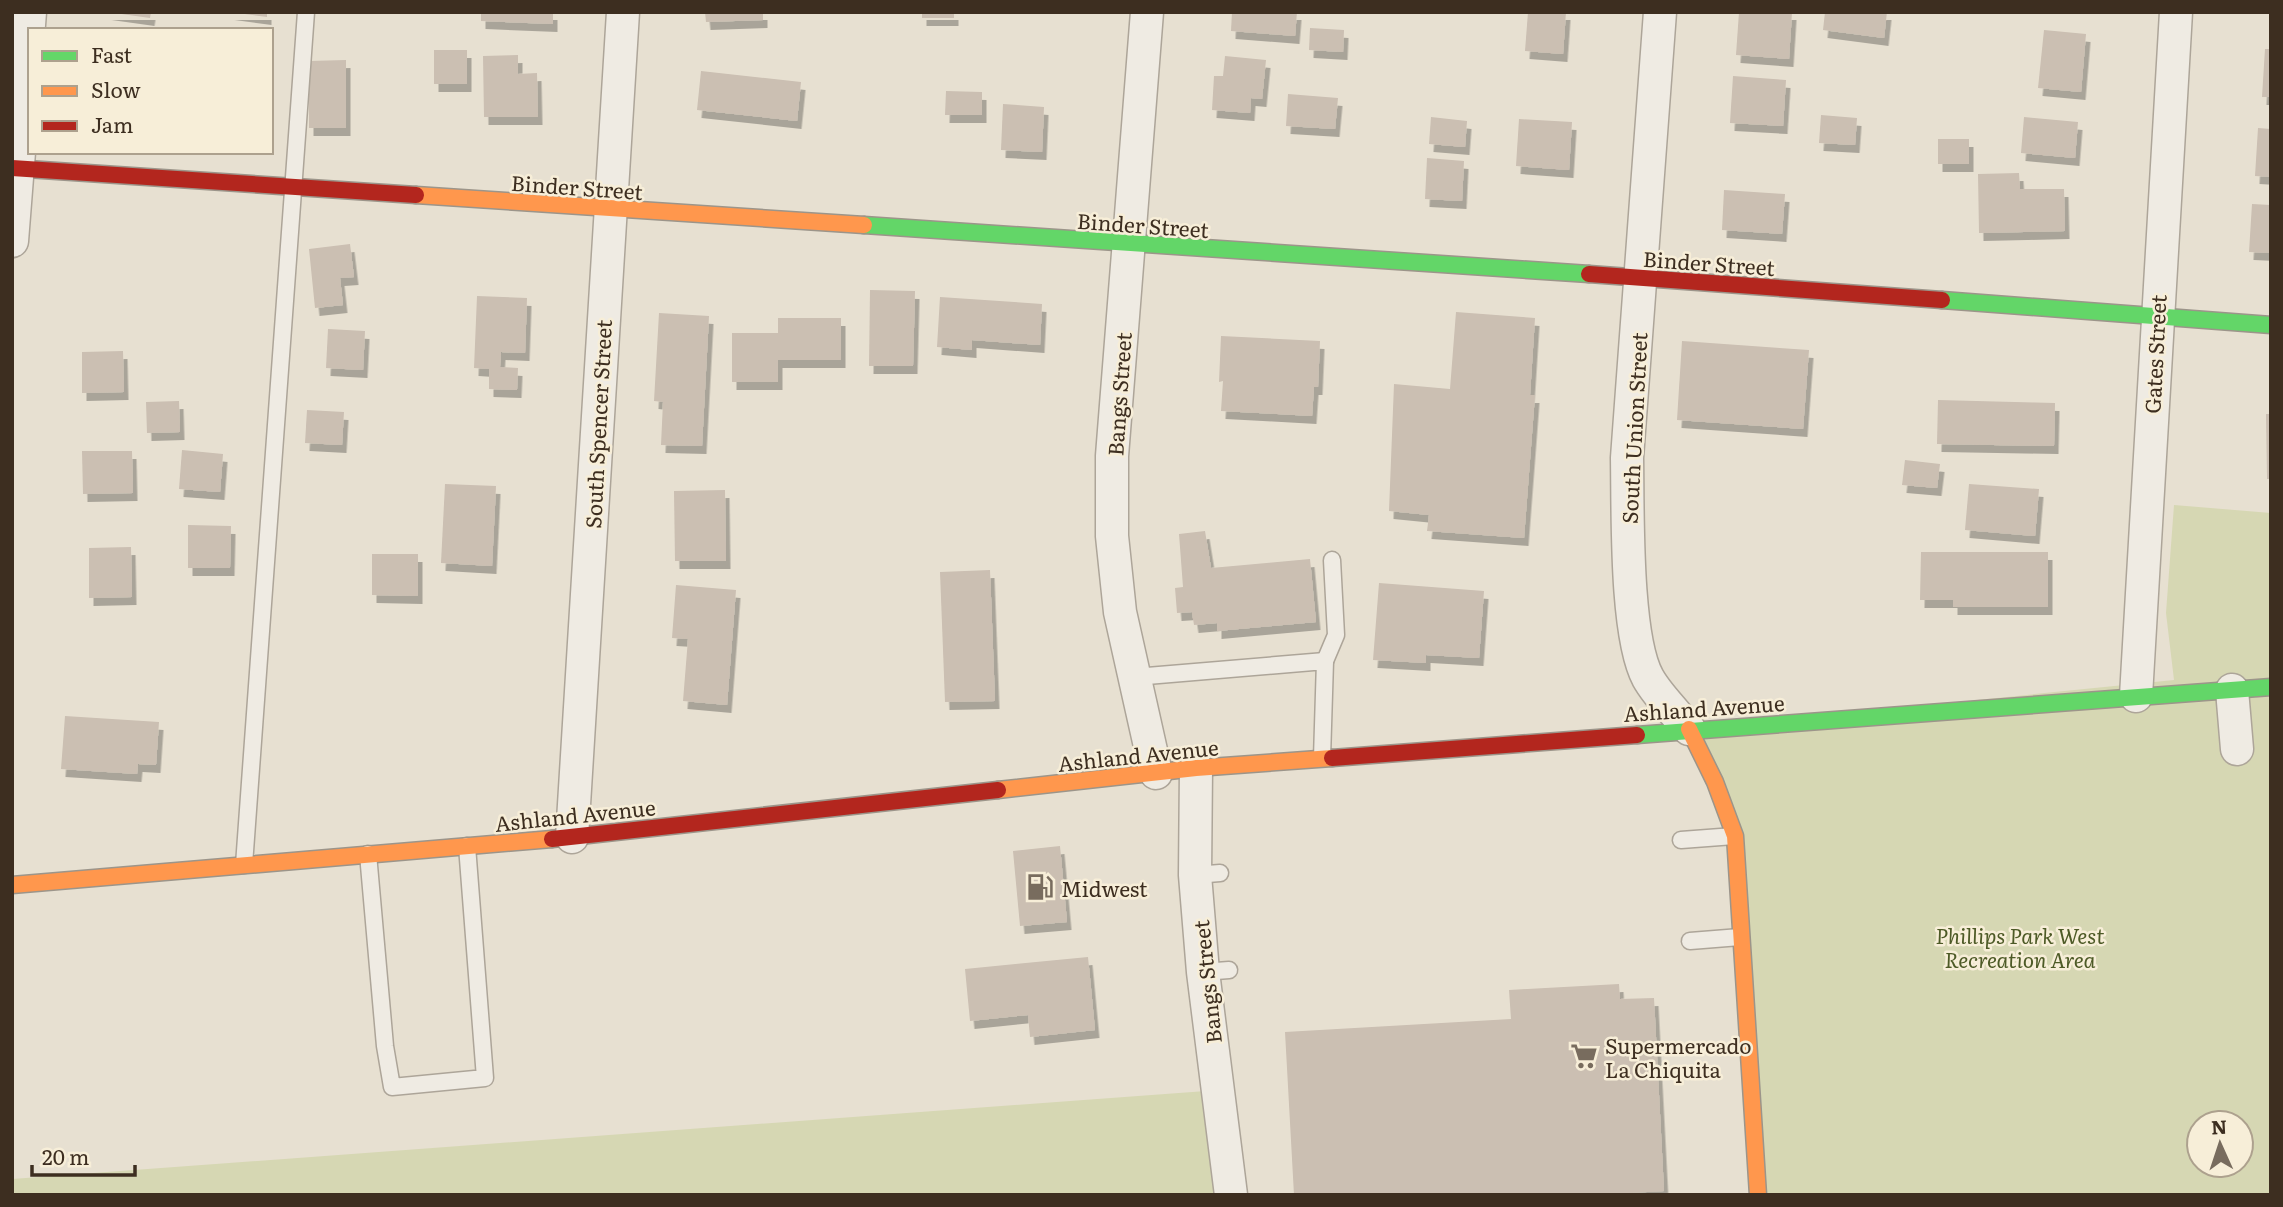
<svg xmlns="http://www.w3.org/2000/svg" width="2283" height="1207" font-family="Literata,serif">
  <defs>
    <filter id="shadow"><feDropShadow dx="4.5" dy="8" stdDeviation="0" flood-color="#0004"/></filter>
  </defs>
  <rect width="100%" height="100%" fill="#e7e0d1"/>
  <g fill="#d6d7b3" fill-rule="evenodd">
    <path d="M2174 505 2271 513V1195H1758L1735 836 1689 729 2174 680 2166 613ZM2199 1123H2241V1165H2199Z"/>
    <polygon points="1233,1089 1243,1195 12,1195 12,1179"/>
  </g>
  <g fill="#cbbfb2" filter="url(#shadow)">
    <polygon points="107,12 151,12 150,18"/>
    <polygon points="230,12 267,12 267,17"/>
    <polygon points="481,12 553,12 553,24 481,21"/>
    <polygon points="705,12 763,12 763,20 706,22"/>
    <rect x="922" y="12" width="32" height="6"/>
    <polygon points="1232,12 1297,12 1295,36 1231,31"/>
    <polygon points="1528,12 1566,12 1563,54 1525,51"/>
    <polygon points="1739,12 1792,12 1789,59 1736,55"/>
    <polygon points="1825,12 1887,12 1884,38 1823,30"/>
    <polygon points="1310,28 1344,30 1343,52 1309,50"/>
    <polygon points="2044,30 2086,34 2081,92 2038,88"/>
    <polygon points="2265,49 2271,49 2271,97 2262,97"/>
    <rect x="434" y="50" width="33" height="34"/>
    <polygon points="518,55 518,74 537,73 538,117 484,117 483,56"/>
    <polygon points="1225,56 1266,60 1262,99 1251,98 1250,113 1212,110 1214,76 1223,76"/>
    <polygon points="346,60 346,128 309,128 309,61"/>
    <polygon points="701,71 801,82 797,121 697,110"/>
    <polygon points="1733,76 1786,80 1783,126 1730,123"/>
    <polygon points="946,91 982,92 982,115 945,115"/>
    <polygon points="1288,94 1338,98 1335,129 1286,126"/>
    <polygon points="1003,104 1044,107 1042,152 1001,150"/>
    <polygon points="1821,115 1857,118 1855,145 1819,143"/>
    <polygon points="1431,117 1467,121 1465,147 1429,144"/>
    <polygon points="2024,117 2078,122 2075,158 2021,153"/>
    <polygon points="1519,119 1572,122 1569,170 1516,166"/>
    <polygon points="2258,128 2271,129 2271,177 2255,176"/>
    <rect x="1938" y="139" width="31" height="25"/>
    <polygon points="1427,158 1464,161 1462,201 1425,199"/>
    <polygon points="2019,173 2020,189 2064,189 2065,231 1979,233 1978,174"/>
    <polygon points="1724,190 1785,194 1782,234 1722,230"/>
    <polygon points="2252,204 2271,205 2271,253 2249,252"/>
    <polygon points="350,244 354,277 340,278 343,305 315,308 309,249"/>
    <polygon points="870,290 915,291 913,366 869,366"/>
    <polygon points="477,296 527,298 525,353 501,352 500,367 518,368 517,390 489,389 489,369 474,368"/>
    <polygon points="940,297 1042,304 1040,345 972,340 972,350 937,347"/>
    <polygon points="1456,312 1535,318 1530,395 1535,395 1524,538 1427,531 1429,515 1389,511 1394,384 1450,389"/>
    <polygon points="659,313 709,316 702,446 661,445 663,402 654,401"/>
    <polygon points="778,318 841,318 841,360 778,360 778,382 732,382 732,333 778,333"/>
    <polygon points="328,329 365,331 363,370 326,368"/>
    <polygon points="1221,336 1320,341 1318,387 1314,387 1312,416 1221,411 1223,381 1219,382"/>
    <polygon points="1682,341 1809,350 1803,429 1677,420"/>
    <polygon points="123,351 124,392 82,393 82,352"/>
    <polygon points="1938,400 2055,403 2054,446 1937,444"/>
    <polygon points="179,401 180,432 147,433 146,402"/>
    <polygon points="307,410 344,412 342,445 305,443"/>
    <polygon points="2266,414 2271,414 2271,479 2267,479"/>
    <polygon points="182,450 223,454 220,492 179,489"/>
    <polygon points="82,451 132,451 133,493 83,494"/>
    <polygon points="1905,460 1940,464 1937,488 1902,485"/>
    <polygon points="445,484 496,486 492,566 441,563"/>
    <polygon points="1969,484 2039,489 2035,536 1965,530"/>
    <polygon points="725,490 726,561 675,561 674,491"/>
    <polygon points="188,525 231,526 230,568 188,568"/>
    <polygon points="1205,531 1211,568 1310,559 1316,622 1217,631 1217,623 1194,625 1192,612 1177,613 1175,588 1183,587 1179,534"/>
    <polygon points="131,547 132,597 89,598 89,548"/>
    <polygon points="1921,552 2048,552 2048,607 1953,607 1953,600 1920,600"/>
    <polygon points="372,554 418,554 418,596 372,595"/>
    <polygon points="990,570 995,701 945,702 940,572"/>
    <polygon points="1379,583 1484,591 1479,658 1426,655 1426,663 1373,660"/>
    <polygon points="676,585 736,590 727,705 683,701 688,639 672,638"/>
    <polygon points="65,716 159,722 156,765 138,764 137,774 61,769"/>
    <polygon points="1060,846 1067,922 1020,926 1013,851"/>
    <polygon points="1088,957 1095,1030 1030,1037 1028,1015 970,1021 965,969"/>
    <polygon points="1619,984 1620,999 1654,998 1664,1191 1594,1195 1294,1195 1285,1032 1511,1019 1509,990"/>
  </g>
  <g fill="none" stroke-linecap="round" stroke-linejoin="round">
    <defs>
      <g id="lane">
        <polyline points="1325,661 1336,635 1332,560"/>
        <polyline points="1135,677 1325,661 1322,758"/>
        <polyline points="1681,840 1734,836"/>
        <polyline points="368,854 385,1046 392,1087 485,1078 467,846"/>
        <polyline points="244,865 306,12"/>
        <polyline points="1195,875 1220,873"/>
        <polyline points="1690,941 1740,937"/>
        <polyline points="1203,972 1229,970"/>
      </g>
      <g id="street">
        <polyline points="1147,12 1112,456 1112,536 1120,612 1156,773"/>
        <path d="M1660 12 1627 458C1628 510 1625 636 1648 678 1658 696 1676 713 1689 729"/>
        <polyline points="12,241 30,12"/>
        <polyline points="2232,690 2237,749"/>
        <polyline points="2136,696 2176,12"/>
        <polyline points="1196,768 1195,875 1203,972 1231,1195"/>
        <polyline points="572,837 623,12"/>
      </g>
      <g id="fast">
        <polyline points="864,225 1589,274"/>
        <polyline points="1942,300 2271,325"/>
        <polyline points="1637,735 2271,687"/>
      </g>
      <g id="slow">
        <polyline points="416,195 864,225"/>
        <polyline points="1689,729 1715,782 1735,836 1758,1195"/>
        <polyline points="998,790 1196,768 1332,758"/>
        <polyline points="12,885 552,839"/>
      </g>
      <g id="jam">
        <polyline points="12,168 416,195"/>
        <polyline points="1589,274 1942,300"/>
        <polyline points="1332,758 1637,735"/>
        <polyline points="552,839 998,790"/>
      </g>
    </defs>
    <use href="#lane" stroke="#ada599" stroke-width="19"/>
    <use href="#street" stroke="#ada599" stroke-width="35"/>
    <use href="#fast" stroke="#9c958a" stroke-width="19"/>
    <use href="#slow" stroke="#9c958a" stroke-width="19"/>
    <use href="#jam" stroke="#9c958a" stroke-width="19"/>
    <use href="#lane" stroke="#efebe3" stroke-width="16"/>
    <use href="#street" stroke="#efebe3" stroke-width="32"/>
    <use href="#fast" stroke="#63d668" stroke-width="16"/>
    <use href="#slow" stroke="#ff974d" stroke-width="16"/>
    <use href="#jam" stroke="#b3261e" stroke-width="16"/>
  </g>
  <defs>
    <symbol id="fuel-bare" viewBox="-9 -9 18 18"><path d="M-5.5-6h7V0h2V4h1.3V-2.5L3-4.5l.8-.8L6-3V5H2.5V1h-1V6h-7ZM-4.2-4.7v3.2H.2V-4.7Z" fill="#786c5e" stroke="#f7eed8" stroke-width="2.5" paint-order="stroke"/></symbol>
    <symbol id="supermarket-bare" viewBox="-9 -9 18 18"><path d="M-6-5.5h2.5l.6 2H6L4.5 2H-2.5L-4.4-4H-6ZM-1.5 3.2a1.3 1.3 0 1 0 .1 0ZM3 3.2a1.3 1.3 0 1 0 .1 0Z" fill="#786c5e" stroke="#f7eed8" stroke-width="2.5" paint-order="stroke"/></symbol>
  </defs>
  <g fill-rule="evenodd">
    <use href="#fuel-bare" x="1021" y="868" width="38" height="38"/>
    <use href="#supermarket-bare" x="1565" y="1037" width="38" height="38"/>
  </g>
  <g text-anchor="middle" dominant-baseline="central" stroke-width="5" stroke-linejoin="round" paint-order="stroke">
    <g font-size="21" fill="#3d2e20" stroke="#f7eed8">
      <text transform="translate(577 186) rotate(4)">Binder Street</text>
      <text transform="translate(1143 224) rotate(4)">Binder Street</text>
      <text transform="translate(1709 262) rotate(4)">Binder Street</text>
      <text transform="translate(2154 354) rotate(-87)">Gates Street</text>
      <text transform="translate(1118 394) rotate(-86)">Bangs Street</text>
      <text transform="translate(597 424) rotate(-87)">South Spencer Street</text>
      <text transform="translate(1633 428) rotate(-87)">South Union Street</text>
      <text transform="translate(1704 707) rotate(-4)">Ashland Avenue</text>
      <text transform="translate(1138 754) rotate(-6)">Ashland Avenue</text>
      <text transform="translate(575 814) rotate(-6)">Ashland Avenue</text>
      <text transform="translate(1206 982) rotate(-96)">Bangs Street</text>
    </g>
    <g font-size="21" fill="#3d2e20" stroke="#f7eed8" text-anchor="start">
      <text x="1061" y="887">Midwest</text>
      <text x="1605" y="1044">Supermercado<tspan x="1605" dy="24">La Chiquita</tspan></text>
    </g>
    <g font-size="21" font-style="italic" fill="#4d5a26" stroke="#f7eed8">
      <text x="2020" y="934">Phillips Park West<tspan x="2020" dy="24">Recreation Area</tspan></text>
    </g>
  </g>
  <rect width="2283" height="1207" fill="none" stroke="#3d2e20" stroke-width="28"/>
  <rect x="28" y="28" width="245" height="126" fill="#f7eed8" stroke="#ada18e" stroke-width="2"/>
  <rect x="42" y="51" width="35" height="10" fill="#63d668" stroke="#ada18e" stroke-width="2"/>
  <text x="91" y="63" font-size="21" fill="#3d2e20">Fast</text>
  <rect x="42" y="86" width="35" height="10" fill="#ff974d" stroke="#ada18e" stroke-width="2"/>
  <text x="91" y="98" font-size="21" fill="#3d2e20">Slow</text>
  <rect x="42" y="121" width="35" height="10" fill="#b3261e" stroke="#ada18e" stroke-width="2"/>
  <text x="91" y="133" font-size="21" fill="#3d2e20">Jam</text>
  <g transform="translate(2220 1144) rotate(357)"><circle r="33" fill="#f7eed8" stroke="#ada18e" stroke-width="2"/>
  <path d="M0-5L12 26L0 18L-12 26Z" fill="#786c5e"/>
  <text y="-10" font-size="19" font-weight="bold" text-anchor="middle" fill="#3d2e20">N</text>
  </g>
  <path d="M32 1165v10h103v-10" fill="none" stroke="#3d2e20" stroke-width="3.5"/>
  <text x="42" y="1165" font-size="21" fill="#3d2e20" stroke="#f7eed8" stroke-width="5" paint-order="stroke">20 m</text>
</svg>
